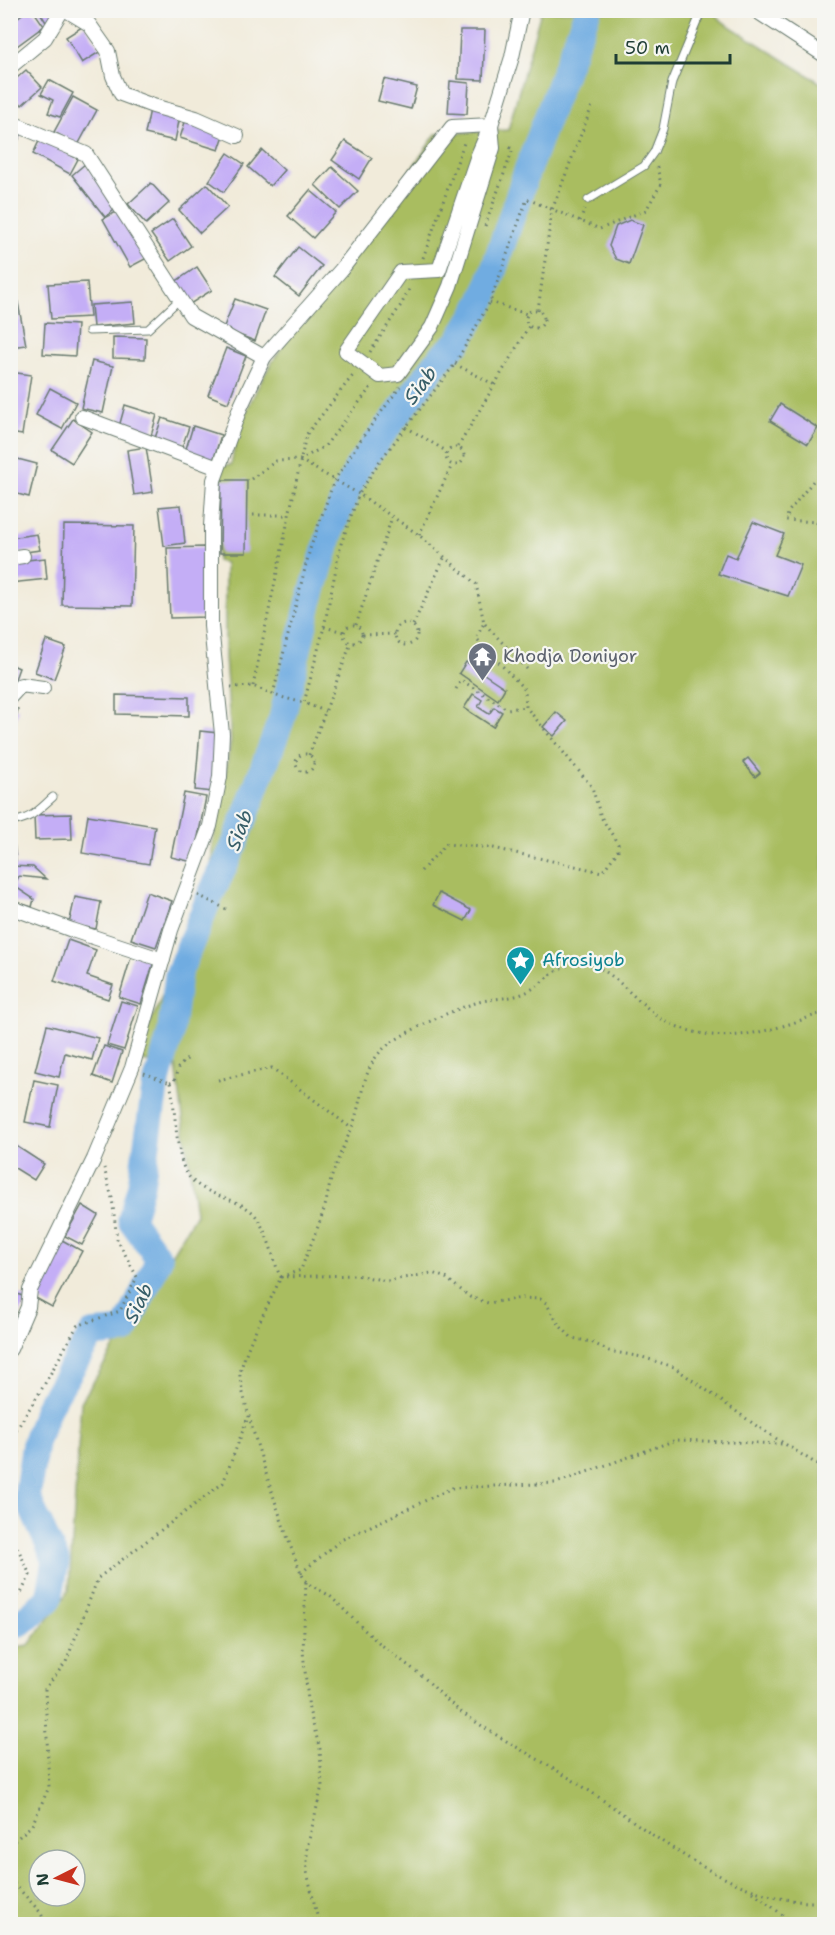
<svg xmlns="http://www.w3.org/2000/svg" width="835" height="1935" font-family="'Shantell Sans',sans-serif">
  <rect width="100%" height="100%" fill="#f6f6f2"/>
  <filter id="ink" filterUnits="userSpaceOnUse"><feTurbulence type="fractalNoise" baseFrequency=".0167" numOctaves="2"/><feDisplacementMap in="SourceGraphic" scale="12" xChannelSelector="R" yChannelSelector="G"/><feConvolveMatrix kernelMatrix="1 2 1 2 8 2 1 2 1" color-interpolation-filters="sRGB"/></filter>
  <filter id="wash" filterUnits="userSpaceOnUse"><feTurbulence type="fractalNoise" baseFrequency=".008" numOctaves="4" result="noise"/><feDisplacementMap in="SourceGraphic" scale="24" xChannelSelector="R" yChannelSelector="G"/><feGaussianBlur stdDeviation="1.35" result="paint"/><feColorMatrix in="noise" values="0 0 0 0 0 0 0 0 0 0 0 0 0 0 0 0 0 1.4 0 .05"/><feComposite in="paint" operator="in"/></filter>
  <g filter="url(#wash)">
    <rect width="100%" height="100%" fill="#f1ebda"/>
    <path fill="#a9bd61" stroke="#647d4a" stroke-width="1.5" fill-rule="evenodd" d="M541 11H713L723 22 824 85V1924H11L10 1648 29 1645 69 1590 81 1402 196 1214 176 1066 134 1060 211 884 212 846 231 741 225 657V563L217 561 219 474 221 466 231 465C243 389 296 327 340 268 373 224 405 179 436 134L508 130ZM39 1860H75V1896H39Z"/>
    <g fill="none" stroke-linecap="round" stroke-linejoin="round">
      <polyline stroke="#70ace1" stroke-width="27" points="10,1622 20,1623 49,1599 56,1561 27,1497 35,1443 48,1407 92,1334 125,1331 159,1259 131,1220 141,1185 155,1088 170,1036 178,975 209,898 234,846 282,718 309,603 332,527 357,468 440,358 458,342 483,301 528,168 588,10"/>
    </g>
    <g id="blocks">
      <g fill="#c4aef6">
        <polygon points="28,10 33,10 44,26 10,51 10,23"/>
        <polygon points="37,10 58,10 47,24 41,14"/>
        <polygon points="425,10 458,10 456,19"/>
        <polygon points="85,25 101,51 82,63 66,37"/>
        <polygon points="460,30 485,30 483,80 458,79"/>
        <polygon points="26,70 42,87 22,105 10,92 10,84"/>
        <polygon points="384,79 417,87 411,109 378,101"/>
        <polygon points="49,80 73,93 60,117 48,113 53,100 41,94"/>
        <polygon points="450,81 469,83 467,114 448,113"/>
        <polygon points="73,97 97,110 78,145 54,132"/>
        <polygon points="150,109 180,116 175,141 145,134"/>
        <polygon points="186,119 225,132 219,150 180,138"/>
        <polygon points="10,127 22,132 12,155 10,154"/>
        <polygon points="40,139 78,159 70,174 33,154"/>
        <polygon points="345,141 372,158 359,179 332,160"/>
        <polygon points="262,150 284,170 270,186 248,167"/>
        <polygon points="228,153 244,164 224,192 209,181"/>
        <polygon points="85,164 118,207 105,217 72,175"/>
        <polygon points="332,167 358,191 340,209 315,185"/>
        <polygon points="151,183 169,203 146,224 128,204"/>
        <polygon points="207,184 228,207 200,233 179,210"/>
        <polygon points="310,190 336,212 313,238 288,216"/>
        <polygon points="120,210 147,258 130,267 103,219"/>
        <polygon points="173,219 191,246 170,261 151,234"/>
        <polygon points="630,220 643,225 629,264 616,259 609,246 616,226"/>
        <polygon points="298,247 322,266 299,296 275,277"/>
        <polygon points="10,260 26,345 10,347"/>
        <polygon points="197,267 212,290 190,304 175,282"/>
        <polygon points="87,282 90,317 51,319 48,284"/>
        <polygon points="235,299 266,310 255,341 223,329"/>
        <polygon points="133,302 135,323 93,327 91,305"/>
        <polygon points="45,323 77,325 75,356 43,354"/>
        <polygon points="113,337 146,338 145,359 113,358"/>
        <polygon points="226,348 246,356 228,403 208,395"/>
        <polygon points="92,361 113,366 103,413 81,408"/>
        <polygon points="10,372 31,375 22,435 10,433"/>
        <polygon points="50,388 76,402 62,429 36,415"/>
        <polygon points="780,404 818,428 808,444 770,421"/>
        <polygon points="125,405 157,415 151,436 119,427"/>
        <polygon points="162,418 189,427 182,447 155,438"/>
        <polygon points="73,419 92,432 72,463 52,450"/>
        <polygon points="193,426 221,435 213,461 185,452"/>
        <polygon points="146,447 153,492 134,495 127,450"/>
        <polygon points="10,457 37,464 29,497 10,492"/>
        <polygon points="221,480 247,480 246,553 220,553"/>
        <polygon points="181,505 185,543 164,546 159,507"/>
        <polygon points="753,522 784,534 775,555 801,565 788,596 718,574 726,554 736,558"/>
        <polygon points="64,525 134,526 132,606 62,605"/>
        <polygon points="37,534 40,550 10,554 10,538"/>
        <polygon points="204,547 206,617 170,618 167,548"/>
        <polygon points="45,558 47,579 10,583 10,562"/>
        <polygon points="46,640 66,647 54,679 35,672"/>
        <polygon points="466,662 505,688 498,700 459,673"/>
        <polygon points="10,664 19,668 11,690 10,690"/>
        <polygon points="473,694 482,700 478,707 489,714 494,707 502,712 493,727 464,708"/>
        <polygon points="116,695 189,697 189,716 116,714"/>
        <polygon points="10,707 18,709 11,740 10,740"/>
        <polygon points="556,712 567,721 554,736 543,727"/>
        <polygon points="200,731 218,733 213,792 195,790"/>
        <polygon points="10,750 13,750 15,794 10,794"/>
        <polygon points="748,758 760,773 755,777 743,762"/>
        <polygon points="184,793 206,797 193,862 171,857"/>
        <polygon points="71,814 72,839 35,840 34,815"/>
        <polygon points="88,815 155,826 149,864 82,853"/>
        <polygon points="10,833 13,833 16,861 10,862"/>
        <polygon points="10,866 33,867 46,879 19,876 14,886 34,899 32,907 10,900"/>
        <polygon points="147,892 172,901 156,947 131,939"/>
        <polygon points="439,893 471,910 465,921 433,905"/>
        <polygon points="75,897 101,902 96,929 69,924"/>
        <polygon points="68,940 96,950 87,976 113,985 108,999 54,981"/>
        <polygon points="132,954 154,961 141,1004 119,997"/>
        <polygon points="121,1001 138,1006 124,1050 107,1045"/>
        <polygon points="47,1025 98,1038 92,1060 65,1053 59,1077 35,1071"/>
        <polygon points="104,1046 122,1052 112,1083 93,1076"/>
        <polygon points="34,1080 58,1085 50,1127 25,1122"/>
        <polygon points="10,1142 44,1164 34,1180 10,1165"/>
        <polygon points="82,1205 98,1215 82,1245 65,1236"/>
        <polygon points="62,1240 82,1251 52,1307 32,1296"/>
        <polygon points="10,1291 27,1298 10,1334"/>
      </g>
    </g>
  </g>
  <g filter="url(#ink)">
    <use href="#blocks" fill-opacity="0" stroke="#687a6e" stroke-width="1.5"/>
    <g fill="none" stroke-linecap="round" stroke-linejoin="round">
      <defs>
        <g id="lane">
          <polyline points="588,200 644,166 654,152 663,129 672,82 702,10"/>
          <polyline points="89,331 148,329 180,299"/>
          <path d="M10 822C32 819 37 811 53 797"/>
        </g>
        <g id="street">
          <polyline points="66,10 89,24 108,51 113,76 121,94 153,106 196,118 237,136"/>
          <polyline points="755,10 824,55"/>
          <polyline points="10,67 45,38 62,10"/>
          <polyline points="10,122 86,154 191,316 264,357"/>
          <polygon points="491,125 493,148 450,286 432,327 398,374 380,376 346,351 401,272 439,270 478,155"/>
          <polyline points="82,417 218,468"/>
          <polyline points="10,558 23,556"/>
          <polyline points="10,697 21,685 43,688"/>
          <polyline points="10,907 72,930 163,960"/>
          <polyline points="10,1349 28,1307 30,1290 94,1159 132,1068 171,930 210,826 220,777 222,734 211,626 211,526 214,480 240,408 264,357 341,270 452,127 491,125 512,57 522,10"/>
        </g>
      </defs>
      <use href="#lane" stroke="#687a6e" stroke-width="9"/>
      <use href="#street" stroke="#687a6e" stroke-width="16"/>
      <g stroke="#687a6e" stroke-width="3" stroke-dasharray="1.5 4.5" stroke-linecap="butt">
        <polyline points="580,221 585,209"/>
        <polyline points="485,226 513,149 506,146"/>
        <polyline points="423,258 465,140"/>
        <polyline points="490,302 527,314"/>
        <circle cx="535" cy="319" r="9"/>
        <polyline points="538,310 552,210 592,106"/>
        <polyline points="370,352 401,305 411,286"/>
        <polyline points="455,364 495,385"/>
        <polyline points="406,427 446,451"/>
        <circle cx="455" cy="456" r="9"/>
        <polyline points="458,447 529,326"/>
        <polyline points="300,460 359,494 341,544 324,627 304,703 325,711"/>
        <polyline points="824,477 814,480 789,511 786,520 816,522 824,528"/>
        <polyline points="251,479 276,461 300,460 325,446 372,386"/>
        <polyline points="253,515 289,515"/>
        <polyline points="419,535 452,465"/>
        <circle cx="406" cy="634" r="11"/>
        <circle cx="353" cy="634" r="9"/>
        <polyline points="356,625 392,517"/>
        <polyline points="413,625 445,556"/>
        <polyline points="324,627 344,632"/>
        <polyline points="363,635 396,634"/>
        <polyline points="527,669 484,623 476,584 419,535 359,494 379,462 455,364 490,302 527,199 600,229 646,210 661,184 657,167"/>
        <polyline points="253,686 306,435 354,374"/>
        <polyline points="231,687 253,686 277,696 304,703"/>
        <polyline points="456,689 461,680 507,709 526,707"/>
        <polyline points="273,694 310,549 334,481 361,439 400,387"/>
        <circle cx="305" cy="763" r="9"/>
        <polyline points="309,755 351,643"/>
        <polyline points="421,871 446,844 493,848 602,872 618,851 618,844 601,817 592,787 526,707 525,690 476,638 484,623"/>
        <polyline points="198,895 226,909"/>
        <path d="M824 1012C771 1031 722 1049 667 1022 658 1018 649 1009 642 1003 624 989 611 969 587 964 557 958 544 988 519 995 506 999 492 998 479 1002 456 1008 398 1034 382 1050 361 1071 362 1104 351 1130 344 1145 337 1160 332 1176 328 1189 327 1203 322 1215 316 1234 307 1252 301 1270L281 1277C268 1306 247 1343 240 1373 237 1389 293 1563 305 1580 311 1588 325 1591 332 1598 347 1612 361 1628 377 1641 391 1653 407 1664 422 1676 435 1687 446 1701 460 1711 500 1740 544 1761 585 1788 655 1834 736 1906 824 1902"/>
        <polyline points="144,1073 170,1083"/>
        <polyline points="218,1080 272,1068 351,1128"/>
        <path d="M170 1083C176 1107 175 1155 187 1174 205 1200 246 1196 259 1221 265 1231 270 1245 273 1255 276 1263 276 1269 281 1277L356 1275 387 1281 432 1273 446 1278 470 1297 488 1303 522 1298 540 1299 546 1303 559 1325 572 1338 591 1342 609 1351 642 1357 674 1367 758 1427 815 1463 824 1466"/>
        <polyline points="170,1083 174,1082 178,1068 190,1056"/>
        <polyline points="10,1440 43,1387 77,1326 120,1311 137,1277 117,1239 112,1198 104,1168"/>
        <polyline points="10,1531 30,1575 21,1593 10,1599"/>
        <polyline points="301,1573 341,1540 452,1488 556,1483 676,1440 784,1444"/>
        <polyline points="306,1582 303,1651 309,1710 320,1749 322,1786 307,1848 307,1872 319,1924"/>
        <polyline points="10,1845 32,1825 49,1787 45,1689 66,1662 98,1578 223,1483 248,1417"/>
        <polyline points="10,1879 41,1913 45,1924"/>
        <polyline points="753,1892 789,1920 809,1924"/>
      </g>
      <use href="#lane" stroke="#fff" stroke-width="7"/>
      <use href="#street" stroke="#fff" stroke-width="14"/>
    </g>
  </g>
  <defs>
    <symbol id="temple-pin" viewBox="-11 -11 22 30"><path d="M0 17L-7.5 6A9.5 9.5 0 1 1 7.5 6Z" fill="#6b7280" stroke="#f6f6f2"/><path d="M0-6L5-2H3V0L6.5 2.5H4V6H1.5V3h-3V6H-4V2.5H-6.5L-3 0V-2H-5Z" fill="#fff"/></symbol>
    <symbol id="sight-pin" viewBox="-11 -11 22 30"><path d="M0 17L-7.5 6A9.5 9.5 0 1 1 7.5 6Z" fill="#0f9aa8" stroke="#f6f6f2"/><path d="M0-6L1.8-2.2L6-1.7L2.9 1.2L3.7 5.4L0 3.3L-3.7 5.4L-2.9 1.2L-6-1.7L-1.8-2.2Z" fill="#fff"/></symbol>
  </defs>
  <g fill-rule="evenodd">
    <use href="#temple-pin" x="466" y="640" width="33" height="45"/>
    <use href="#sight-pin" x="504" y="944" width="33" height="45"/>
  </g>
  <g text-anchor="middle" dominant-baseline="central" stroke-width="4.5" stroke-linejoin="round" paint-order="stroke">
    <g font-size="18" fill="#5b616d" stroke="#f6f6f2" text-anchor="start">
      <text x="503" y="656">Khodja Doniyor</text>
    </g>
    <g font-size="18" fill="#0d838f" stroke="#f6f6f2" text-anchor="start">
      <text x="542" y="960">Afrosiyob</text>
    </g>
    <g font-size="20" font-style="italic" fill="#375e68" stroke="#f6f6f2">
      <text transform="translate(420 385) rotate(-53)">Siab</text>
      <text transform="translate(239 830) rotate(-69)">Siab</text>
      <text transform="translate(138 1303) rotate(-64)">Siab</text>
    </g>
  </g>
  <rect width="835" height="1935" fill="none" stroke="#f6f6f2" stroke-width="36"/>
  <g transform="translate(57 1878) rotate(264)"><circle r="28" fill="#f6f6f2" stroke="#a0aca6" stroke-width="1.5"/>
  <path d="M0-4.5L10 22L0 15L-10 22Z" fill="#c8321e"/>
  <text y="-9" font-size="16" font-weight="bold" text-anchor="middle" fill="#1f3d34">N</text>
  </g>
  <path d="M616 54v9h114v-9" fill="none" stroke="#1f3d34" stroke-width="3"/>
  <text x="625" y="54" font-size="18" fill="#1f3d34" stroke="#f6f6f2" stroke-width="4.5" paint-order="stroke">50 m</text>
</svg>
